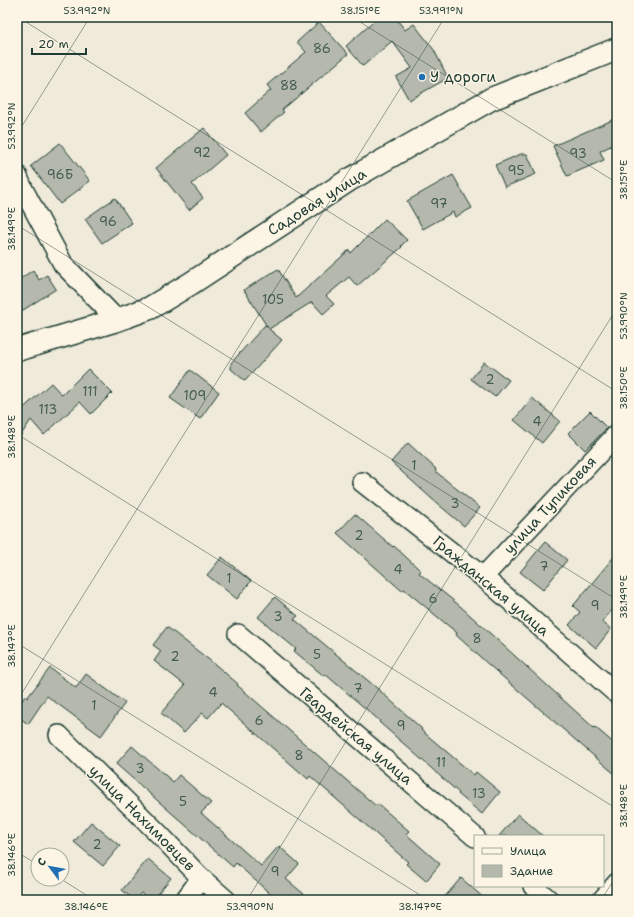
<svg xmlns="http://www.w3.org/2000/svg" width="634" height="917" font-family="'Shantell Sans',sans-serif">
  <rect width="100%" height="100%" fill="#efeada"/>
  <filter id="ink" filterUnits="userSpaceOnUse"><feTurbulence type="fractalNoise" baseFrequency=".025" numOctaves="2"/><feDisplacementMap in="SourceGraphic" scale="8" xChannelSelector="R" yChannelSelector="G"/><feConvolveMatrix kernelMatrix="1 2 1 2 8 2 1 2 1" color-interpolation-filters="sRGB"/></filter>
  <g filter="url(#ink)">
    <g fill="#b5b9ad" stroke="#1f3d34">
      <polygon points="379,17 395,17 405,30 414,24 434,50 448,78 409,100 396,77 412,68 392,41 363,66 346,46"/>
      <polygon points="319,22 348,54 282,110 284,112 261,132 245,113 271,90 267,85 306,52 297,42"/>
      <polygon points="617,118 617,143 600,151 604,160 567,176 553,146"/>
      <polygon points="204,128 226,155 192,184 203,198 189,210 156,168"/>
      <polygon points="60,143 90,181 60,204 31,166"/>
      <polygon points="521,154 527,154 536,174 505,187 495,165"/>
      <polygon points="453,175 472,208 455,217 453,212 423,229 407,201"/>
      <polygon points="115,198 132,223 102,243 85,219"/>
      <polygon points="385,219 407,240 401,246 402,247 357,286 349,277 326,296 334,304 323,314 312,302 269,329 282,340 245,381 231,369 231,363 265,325 268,328 244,290 278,269 296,298 349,250 351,253"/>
      <polygon points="33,270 39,280 47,275 56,289 17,314 17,281"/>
      <polygon points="484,362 509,380 495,397 471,379"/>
      <polygon points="88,369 112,393 91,414 80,402 44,435 31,420 17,441 17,414 51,383 62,395"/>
      <polygon points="190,370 219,392 200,419 170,398"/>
      <polygon points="532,398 560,421 542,443 514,420"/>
      <polygon points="590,411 607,428 585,450 568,433"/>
      <polygon points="408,443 436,469 435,471 480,508 464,526 432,499 391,462"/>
      <polygon points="355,514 393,547 394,546 421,571 419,573 460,606 594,728 595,727 617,746 617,776 489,665 456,635 457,633 404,589 402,591 337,533"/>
      <polygon points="545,542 567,560 543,590 520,572"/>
      <polygon points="617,553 617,604 602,622 611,629 596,648 569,625 580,612 573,606"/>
      <polygon points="222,557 251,581 237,599 207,575"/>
      <polygon points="275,597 298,616 294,619 378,689 422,729 421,730 474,775 476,772 500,792 482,814 458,794 459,793 421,759 379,722 380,721 325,674 324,676 294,651 296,649 258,617"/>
      <polygon points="167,627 217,666 238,684 237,685 376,806 378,804 409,831 406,834 440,864 426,881 406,864 408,862 310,776 308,779 221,703 208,718 202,713 184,733 161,713 185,685 154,661 161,651 153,645"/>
      <polygon points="50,668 76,688 86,674 125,703 101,736 47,696 28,724 17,716 17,708 25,696 27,698"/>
      <polygon points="132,746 173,782 179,775 211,803 201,813 261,866 279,846 299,864 286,879 311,900 277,900 236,863 233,867 116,764"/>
      <polygon points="518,814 543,836 499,836"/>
      <polygon points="91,822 120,846 103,866 74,842"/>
      <polygon points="148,859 171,878 152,900 150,900 141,893 134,900 122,890"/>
      <polygon points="461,878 486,900 442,900"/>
    </g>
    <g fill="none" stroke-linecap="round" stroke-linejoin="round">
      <defs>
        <g id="street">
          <polyline points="17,175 23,189 63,264 117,320"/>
          <polyline points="362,482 483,577 617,694"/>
          <polyline points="483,577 617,434"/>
          <polyline points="238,634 475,837"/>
          <polyline points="59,735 159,834 201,878 226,900"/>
          <polyline points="533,886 549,900"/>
          <polyline points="185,900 201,878"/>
          <polyline points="602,900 617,883"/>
        </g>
        <polyline id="secondary" points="17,350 117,320 150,308 190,284 349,180 491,99 617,49"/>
      </defs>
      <use href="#street" stroke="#1f3d34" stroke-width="22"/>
      <use href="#secondary" stroke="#1f3d34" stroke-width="25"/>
      <use href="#street" stroke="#fcf5e5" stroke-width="19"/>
      <use href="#secondary" stroke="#fcf5e5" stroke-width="22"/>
    </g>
  </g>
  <path fill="none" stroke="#1f3d34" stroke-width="1" stroke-opacity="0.45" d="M18 17 617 392M352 17 617 183M17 134 90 17M17 225 617 600M17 434 617 809M17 643 428 900M17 701 445 17M17 852 38 865M61 879 94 900M247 900 617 308M601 900 617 875"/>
  <circle fill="#1f6fb2" stroke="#fcf5e5" stroke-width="1.5" cx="422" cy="77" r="4"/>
  <g text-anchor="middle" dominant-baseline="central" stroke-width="3" stroke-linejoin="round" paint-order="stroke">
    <g font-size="13" fill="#445c52">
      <text x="322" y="48">86</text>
      <text x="289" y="85">88</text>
      <text x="202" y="152">92</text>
      <text x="578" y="153">93</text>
      <text x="516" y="170">95</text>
      <text x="60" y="174">96Б</text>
      <text x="439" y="203">97</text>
      <text x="108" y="221">96</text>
      <text x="273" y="299">105</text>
      <text x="490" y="379">2</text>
      <text x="90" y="391">111</text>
      <text x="195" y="395">109</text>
      <text x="48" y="409">113</text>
      <text x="537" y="421">4</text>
      <text x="414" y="465">1</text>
      <text x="455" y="503">3</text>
      <text x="359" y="535">2</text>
      <text x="544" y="566">7</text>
      <text x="398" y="569">4</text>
      <text x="229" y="578">1</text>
      <text x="433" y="598">6</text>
      <text x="595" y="605">9</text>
      <text x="278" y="616">3</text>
      <text x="477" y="638">8</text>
      <text x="317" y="654">5</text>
      <text x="175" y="656">2</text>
      <text x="358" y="688">7</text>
      <text x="213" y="692">4</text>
      <text x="94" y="705">1</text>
      <text x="259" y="720">6</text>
      <text x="401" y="725">9</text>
      <text x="299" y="755">8</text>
      <text x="441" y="762">11</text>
      <text x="140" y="768">3</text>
      <text x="479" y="793">13</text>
      <text x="183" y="801">5</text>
      <text x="97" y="844">2</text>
      <text x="275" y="871">9</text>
    </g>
    <g font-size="15" fill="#1f3d34" stroke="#fcf5e5" text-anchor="start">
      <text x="430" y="77">У дороги</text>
    </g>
    <g font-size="15" fill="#1f3d34" stroke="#fcf5e5">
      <text transform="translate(317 202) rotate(-32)">Садовая улица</text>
      <text transform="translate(550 505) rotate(-47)">улица Тупиковая</text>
      <text transform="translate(491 586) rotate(40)">Гражданская улица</text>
      <text transform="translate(356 736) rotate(40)">Гвардейская улица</text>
      <text transform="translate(142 818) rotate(45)">улица Нахимовцев</text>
    </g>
  </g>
  <rect width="634" height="917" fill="none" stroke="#fcf5e5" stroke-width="44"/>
  <rect x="474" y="835" width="130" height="52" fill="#fcf5e5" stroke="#a4ab9e"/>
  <rect x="482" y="848" width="20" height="6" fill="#fcf5e5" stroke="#a4ab9e"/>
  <text x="510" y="855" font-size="12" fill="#1f3d34">Улица</text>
  <rect x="482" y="865" width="20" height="12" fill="#b5b9ad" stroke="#a4ab9e"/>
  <text x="510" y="875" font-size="12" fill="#1f3d34">Здание</text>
  <g transform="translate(50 867) rotate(302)"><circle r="19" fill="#fcf5e5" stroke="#a4ab9e"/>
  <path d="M0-3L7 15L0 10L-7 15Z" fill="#1f6fb2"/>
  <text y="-6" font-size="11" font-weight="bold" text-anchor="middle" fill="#1f3d34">С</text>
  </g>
  <path d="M32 48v6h54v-6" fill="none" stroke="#1f3d34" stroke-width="2"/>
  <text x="38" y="48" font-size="12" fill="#1f3d34" stroke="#fcf5e5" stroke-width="3" paint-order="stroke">20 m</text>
  <rect x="22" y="22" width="590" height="873" fill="none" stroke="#1f3d34" stroke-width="1.5"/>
  <g font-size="10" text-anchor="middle" fill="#1f3d34">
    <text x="87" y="14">53.992°N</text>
    <text x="360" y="14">38.151°E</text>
    <text x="441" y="14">53.991°N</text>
    <text transform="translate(11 126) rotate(-90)" y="4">53.992°N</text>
    <text transform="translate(623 180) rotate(-90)" y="4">38.151°E</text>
    <text transform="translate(11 229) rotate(-90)" y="4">38.149°E</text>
    <text transform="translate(623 316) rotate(-90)" y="4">53.990°N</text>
    <text transform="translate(623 388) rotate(-90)" y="4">38.150°E</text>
    <text transform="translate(11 437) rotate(-90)" y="4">38.148°E</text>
    <text transform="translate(623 597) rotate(-90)" y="4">38.149°E</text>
    <text transform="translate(11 646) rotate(-90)" y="4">38.147°E</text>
    <text transform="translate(623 806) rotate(-90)" y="4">38.148°E</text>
    <text transform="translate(11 855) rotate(-90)" y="4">38.146°E</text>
    <text x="86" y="910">38.146°E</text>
    <text x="250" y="910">53.990°N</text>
    <text x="420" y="910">38.147°E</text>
  </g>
</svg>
